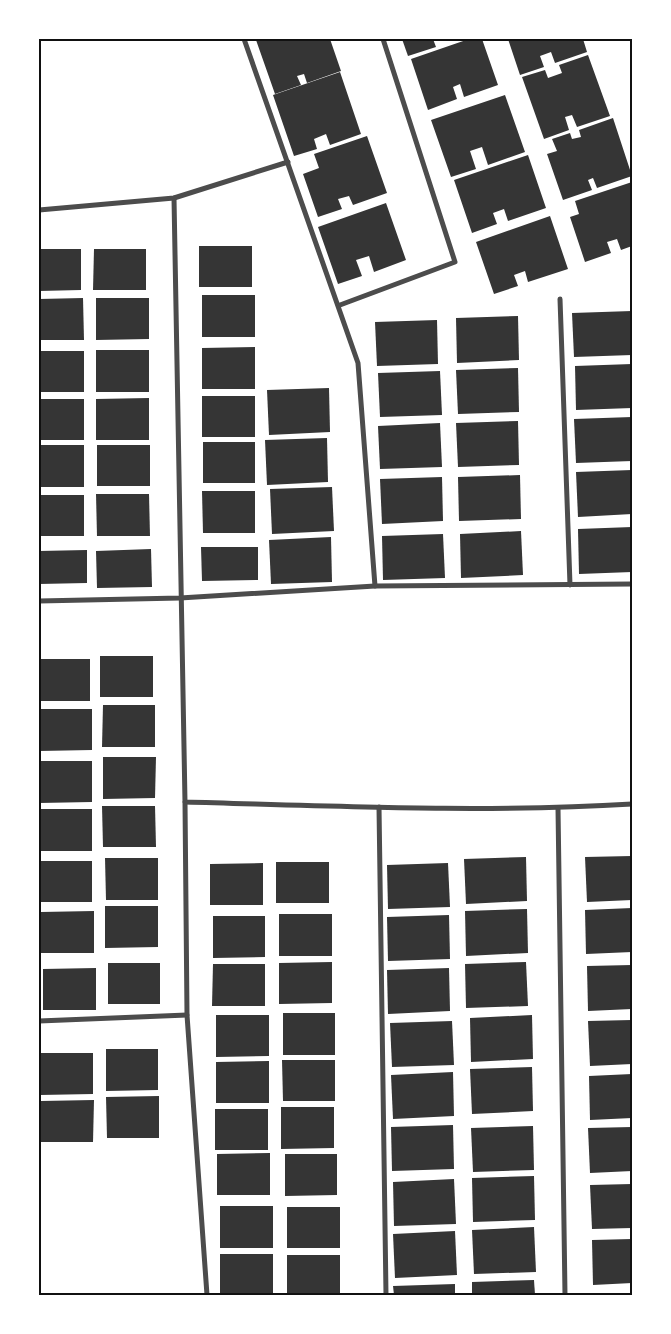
<svg xmlns="http://www.w3.org/2000/svg" width="671" height="1334" font-family="'Noto Sans',sans-serif">
  <rect width="100%" height="100%" fill="#fff"/>
  <g fill="#353535">
    <polygon points="260,39 330,39 341,71 307,83 304,74 297,76 301,85 275,94 256,40"/>
    <polygon points="402,39 433,39 436,47 408,56"/>
    <polygon points="469,39 482,39 498,85 464,97 460,84 453,87 457,99 428,110 411,59"/>
    <polygon points="508,39 583,39 587,52 555,63 551,52 540,56 544,67 520,75"/>
    <polygon points="588,55 610,116 577,127 572,115 565,117 569,130 544,139 522,77 545,70 548,78 562,73 559,65"/>
    <polygon points="340,72 361,134 330,145 326,134 314,139 317,149 294,156 273,95"/>
    <polygon points="505,95 525,152 488,165 482,147 470,151 476,169 451,177 431,120"/>
    <polygon points="613,118 632,176 597,188 593,178 588,180 592,190 563,200 547,154 557,151 552,139 570,133 572,139 581,137 579,130"/>
    <polygon points="367,136 387,193 353,205 349,196 338,199 342,209 318,217 303,174 319,168 314,154"/>
    <polygon points="528,155 546,208 508,221 504,209 493,213 497,224 472,233 454,180"/>
    <polygon points="632,182 632,246 621,250 617,239 607,242 611,253 585,262 570,217 579,214 575,201"/>
    <polygon points="386,203 406,260 374,272 369,256 356,260 362,276 338,284 318,227"/>
    <polygon points="550,216 568,269 528,282 525,271 514,275 518,286 494,294 476,242"/>
    <rect x="199" y="246" width="53" height="41"/>
    <polygon points="39,249 81,249 81,290 39,291"/>
    <polygon points="94,249 146,249 146,290 93,290"/>
    <rect x="202" y="295" width="53" height="42"/>
    <polygon points="83,298 84,340 39,340 39,299"/>
    <polygon points="96,298 149,298 149,339 96,340"/>
    <polygon points="632,311 632,355 574,357 572,313"/>
    <polygon points="518,316 519,360 457,363 456,318"/>
    <polygon points="437,320 438,364 377,366 375,322"/>
    <polygon points="255,347 255,389 202,389 202,348"/>
    <rect x="96" y="350" width="53" height="42"/>
    <rect x="39" y="351" width="45" height="41"/>
    <polygon points="632,364 632,408 576,410 575,366"/>
    <polygon points="518,368 519,412 458,414 456,370"/>
    <polygon points="440,371 442,415 380,417 378,373"/>
    <polygon points="329,388 330,432 269,435 267,390"/>
    <rect x="202" y="396" width="53" height="41"/>
    <polygon points="149,398 149,440 96,440 96,399"/>
    <rect x="39" y="399" width="45" height="41"/>
    <polygon points="632,417 632,461 576,463 574,419"/>
    <polygon points="518,421 519,465 458,467 456,423"/>
    <polygon points="440,423 442,467 380,469 378,426"/>
    <polygon points="327,438 328,482 267,485 265,440"/>
    <rect x="203" y="442" width="52" height="41"/>
    <rect x="39" y="445" width="45" height="42"/>
    <rect x="97" y="445" width="53" height="41"/>
    <polygon points="632,470 632,514 578,517 576,472"/>
    <polygon points="520,475 521,519 459,521 458,477"/>
    <polygon points="442,477 443,521 382,524 380,479"/>
    <polygon points="332,487 334,531 272,534 270,489"/>
    <polygon points="202,491 255,491 255,533 203,533"/>
    <polygon points="96,494 149,494 150,536 97,536"/>
    <rect x="39" y="495" width="45" height="41"/>
    <polygon points="632,527 632,572 579,574 578,529"/>
    <polygon points="521,531 523,575 461,578 460,534"/>
    <polygon points="443,534 445,578 383,580 382,536"/>
    <polygon points="331,537 332,582 271,584 269,540"/>
    <polygon points="201,547 258,547 258,580 202,581"/>
    <polygon points="151,549 152,587 97,588 96,551"/>
    <polygon points="87,550 87,583 39,584 39,551"/>
    <rect x="100" y="656" width="53" height="41"/>
    <rect x="39" y="659" width="51" height="42"/>
    <polygon points="103,705 155,705 155,747 102,747"/>
    <polygon points="39,709 92,709 92,750 39,751"/>
    <polygon points="103,757 156,757 155,798 103,799"/>
    <polygon points="40,761 92,761 92,802 39,803"/>
    <polygon points="102,806 155,806 156,847 103,847"/>
    <rect x="39" y="809" width="53" height="42"/>
    <polygon points="632,856 632,900 587,902 585,857"/>
    <polygon points="526,857 527,901 466,904 464,859"/>
    <polygon points="105,858 158,858 158,900 106,900"/>
    <rect x="39" y="861" width="53" height="41"/>
    <rect x="276" y="862" width="53" height="41"/>
    <polygon points="263,863 263,905 210,905 210,864"/>
    <polygon points="448,863 450,907 388,909 387,865"/>
    <polygon points="105,906 158,906 158,947 105,948"/>
    <polygon points="632,908 632,952 586,954 585,910"/>
    <polygon points="527,909 528,953 466,956 465,911"/>
    <polygon points="94,911 94,953 41,953 41,912"/>
    <rect x="279" y="914" width="53" height="42"/>
    <polygon points="449,915 450,959 388,961 387,917"/>
    <polygon points="213,916 265,916 265,957 213,958"/>
    <polygon points="332,962 332,1003 279,1004 279,963"/>
    <polygon points="526,962 528,1006 466,1008 465,964"/>
    <rect x="108" y="963" width="52" height="41"/>
    <polygon points="213,964 265,964 265,1006 212,1006"/>
    <polygon points="632,965 632,1009 588,1011 587,966"/>
    <polygon points="96,968 96,1010 43,1010 43,969"/>
    <polygon points="449,968 450,1011 388,1014 387,970"/>
    <rect x="283" y="1013" width="52" height="42"/>
    <polygon points="216,1015 269,1015 269,1056 216,1057"/>
    <polygon points="532,1015 533,1059 471,1062 470,1018"/>
    <polygon points="632,1020 632,1064 590,1066 588,1021"/>
    <polygon points="452,1021 454,1065 392,1067 390,1023"/>
    <polygon points="106,1049 158,1049 158,1090 106,1091"/>
    <polygon points="40,1053 93,1053 93,1094 40,1095"/>
    <polygon points="282,1060 335,1060 335,1101 283,1101"/>
    <polygon points="269,1061 269,1103 216,1103 216,1062"/>
    <polygon points="532,1067 533,1111 472,1114 470,1069"/>
    <polygon points="453,1072 454,1116 393,1119 391,1075"/>
    <polygon points="632,1074 632,1118 590,1120 589,1076"/>
    <polygon points="159,1096 159,1138 107,1138 106,1097"/>
    <polygon points="94,1100 93,1142 41,1142 41,1101"/>
    <polygon points="281,1107 334,1107 334,1148 281,1149"/>
    <rect x="215" y="1109" width="53" height="41"/>
    <polygon points="453,1125 454,1169 392,1171 391,1127"/>
    <polygon points="533,1126 534,1170 473,1172 471,1128"/>
    <polygon points="632,1127 632,1171 590,1173 588,1128"/>
    <polygon points="270,1153 270,1195 217,1195 217,1154"/>
    <polygon points="285,1154 337,1154 337,1195 285,1196"/>
    <polygon points="534,1176 535,1220 473,1222 472,1178"/>
    <polygon points="454,1179 456,1224 394,1226 393,1182"/>
    <polygon points="632,1184 632,1228 592,1229 590,1185"/>
    <rect x="220" y="1206" width="53" height="42"/>
    <rect x="287" y="1207" width="53" height="41"/>
    <polygon points="534,1227 536,1272 474,1274 472,1230"/>
    <polygon points="455,1231 457,1275 395,1278 393,1234"/>
    <polygon points="632,1239 632,1283 593,1285 592,1240"/>
    <rect x="220" y="1254" width="53" height="41"/>
    <rect x="287" y="1255" width="53" height="40"/>
    <polygon points="534,1280 535,1295 472,1295 472,1282"/>
    <polygon points="455,1284 455,1295 394,1295 393,1286"/>
  </g>
  <g fill="none" stroke-linecap="round" stroke-linejoin="round">
    <g stroke="#4c4c4c" stroke-width="5">
      <polyline points="244,39 358,363 375,586"/>
      <path d="M174 198 185 802C334 806 484 813 632 804"/>
      <polyline points="39,210 174,198 288,162"/>
      <polyline points="560,299 570,585"/>
      <polyline points="340,305 455,262 383,39"/>
      <polyline points="39,601 180,598 375,586 632,584"/>
      <polyline points="185,802 187,1015 207,1295"/>
      <polyline points="379,807 386,1295"/>
      <polyline points="558,808 565,1295"/>
      <polyline points="39,1021 187,1015"/>
    </g>
  </g>
  <rect width="671" height="1334" fill="none" stroke="#ffffff" stroke-width="80"/>
  <rect x="40" y="40" width="591" height="1254" fill="none" stroke="#111" stroke-width="2"/>
</svg>
